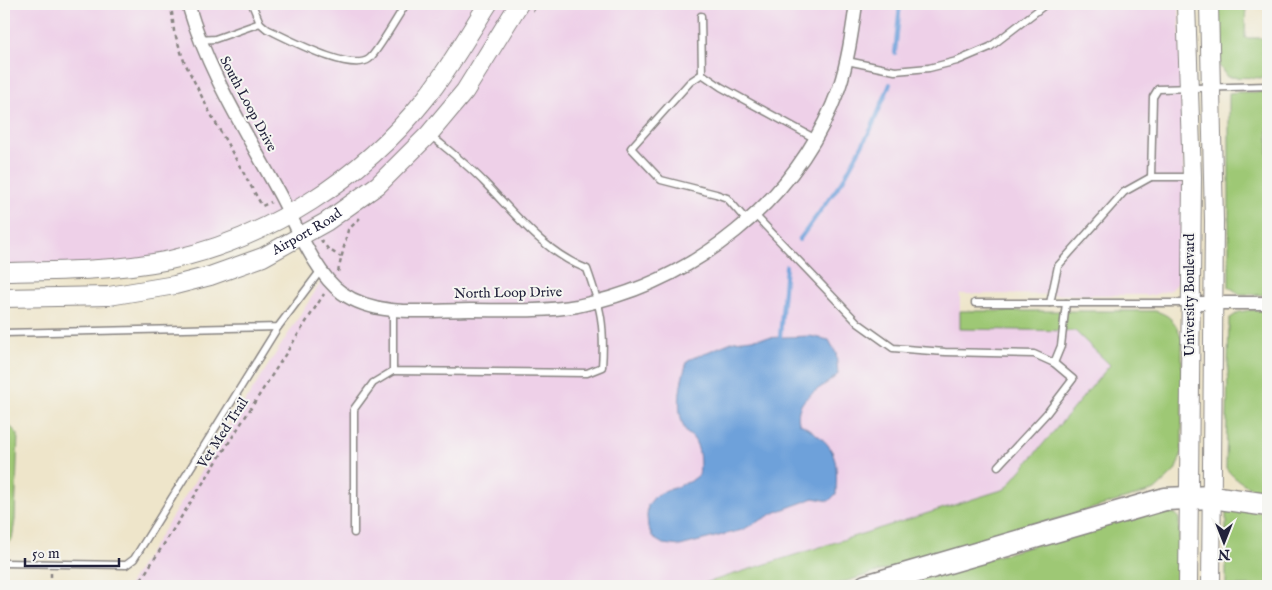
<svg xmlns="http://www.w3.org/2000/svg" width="1272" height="590" font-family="'IM FELL English',serif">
  <rect width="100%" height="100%" fill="#f6f6f2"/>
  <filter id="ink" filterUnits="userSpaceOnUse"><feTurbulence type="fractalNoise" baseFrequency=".02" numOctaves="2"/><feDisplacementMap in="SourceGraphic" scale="10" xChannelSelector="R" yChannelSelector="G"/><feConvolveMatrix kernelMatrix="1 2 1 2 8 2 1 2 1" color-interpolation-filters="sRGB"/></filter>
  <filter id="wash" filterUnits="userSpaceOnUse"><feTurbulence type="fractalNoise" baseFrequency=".0096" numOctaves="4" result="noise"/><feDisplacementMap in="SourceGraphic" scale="20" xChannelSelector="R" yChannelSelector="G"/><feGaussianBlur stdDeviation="1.12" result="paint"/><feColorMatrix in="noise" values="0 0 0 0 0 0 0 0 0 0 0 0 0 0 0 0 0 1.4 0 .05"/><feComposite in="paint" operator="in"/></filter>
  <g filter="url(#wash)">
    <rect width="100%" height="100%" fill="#eee5ca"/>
    <polygon fill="#eed0e8" points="4,4 1179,4 1184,192 1183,266 1179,281 1170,290 1153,295 960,294 960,329 1075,331 1110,365 1005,489 696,586 128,586 325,276 287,215 170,259 4,269"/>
    <g fill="#9ec874" stroke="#607558">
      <polygon points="1216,4 1246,4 1245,38 1268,38 1268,78 1227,77 1218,64"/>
      <polygon points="1237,92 1268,92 1268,295 1240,294 1229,287 1229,93"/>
      <path d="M1250 310 1268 311V495C1253 488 1236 483 1226 468L1229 319 1239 312Z"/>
      <path d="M960 311H1155C1172 315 1177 325 1182 340V453L1175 471 1155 490 830 586H696L1005 489 1110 365 1075 331 960 329Z"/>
      <polygon points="4,420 18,434 15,520 12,539 4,547"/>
      <polygon points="1241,510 1268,513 1268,586 1226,586 1226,511"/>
      <polygon points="1151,511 1176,514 1179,519 1180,586 895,586"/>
    </g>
    <path fill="#6ea1da" stroke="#48628a" d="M810 336 829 340 836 353 838 374C823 390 793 396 799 423 835 444 838 453 836 494L829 501 814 498 776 512 742 530 680 546 663 544 653 538 648 527 647 516 648 505 656 495 691 481 699 475C701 465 700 446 693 438 691 435 688 435 687 433 674 414 680 380 688 360L734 341 761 338Z"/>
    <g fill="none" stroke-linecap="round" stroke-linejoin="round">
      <g stroke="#6ea1da" stroke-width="4">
        <polyline points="895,53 900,4"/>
        <polyline points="799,240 843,180 871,129 890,84"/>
        <polyline points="780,337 786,266"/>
      </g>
    </g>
  </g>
  <g filter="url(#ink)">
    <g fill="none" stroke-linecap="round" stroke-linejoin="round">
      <defs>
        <g id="lane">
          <path d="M252 4 260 23 267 29C287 38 350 73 369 59 377 53 399 14 406 4"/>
          <polyline points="701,16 702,74 721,87 814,138"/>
          <polyline points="199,40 215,39 260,23"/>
          <polyline points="847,61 895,71 929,68 957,61 990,47 1046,4"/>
          <polyline points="702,74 690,82 631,148 661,180 716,194 727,198 747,221"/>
          <polyline points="1151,177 1153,97 1158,89 1268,86"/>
          <polyline points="754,214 858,323 893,348 945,352 1034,354 1054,363 1073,379 1047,413 998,466"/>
          <polyline points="975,303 1189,303"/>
          <polyline points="1050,303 1058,266 1124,192 1151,177 1192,177"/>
          <path d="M393 310V371L587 373 602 367C605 326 601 308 587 269 544 252 516 215 485 183 468 165 448 150 429 134"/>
          <polyline points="4,333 278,327 321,270"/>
          <polyline points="1054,363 1061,346 1066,303"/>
          <polyline points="354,533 354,409 373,383 393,371"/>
          <polyline points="4,563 126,565 134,559 278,327"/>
        </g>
        <g id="street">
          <path d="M188 4C208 73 246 132 280 195 295 223 316 275 342 293 377 318 429 310 470 310 505 310 542 312 577 306 693 283 798 201 839 88 848 61 852 32 856 4"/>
          <polyline points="1190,303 1268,303"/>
        </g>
        <g id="secondary">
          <polyline points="1186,4 1192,177 1188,586"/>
          <polyline points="1209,4 1214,221 1211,586"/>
          <path d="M4 272C60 271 115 271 170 260 270 238 362 178 425 99 449 69 468 35 488 4"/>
          <path id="s1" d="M4 298 109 296 175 285 210 276 263 257 326 222 378 185 429 134 465 91 519 4"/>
        </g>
        <polyline id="highway" points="866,586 1165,499 1212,497 1268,505"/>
      </defs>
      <use href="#lane" stroke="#888482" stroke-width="9"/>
      <use href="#street" stroke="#888482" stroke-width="15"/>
      <use href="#secondary" stroke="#888482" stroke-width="20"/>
      <use href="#highway" stroke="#888482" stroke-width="25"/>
      <g stroke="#888482" stroke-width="2.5" stroke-dasharray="4 4" stroke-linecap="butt">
        <polyline points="171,4 174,31 184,61 208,109 262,206 271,202"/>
        <polyline points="533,11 537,4"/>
        <polyline points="321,240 328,249 341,257"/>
        <polyline points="338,272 348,230 361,217"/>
        <polyline points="51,573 51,585"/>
        <polyline points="7,585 128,584"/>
        <polyline points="137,586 324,294"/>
      </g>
      <use href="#lane" stroke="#fff" stroke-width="6"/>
      <use href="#street" stroke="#fff" stroke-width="12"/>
      <use href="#secondary" stroke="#fff" stroke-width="18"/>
      <use href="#highway" stroke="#fff" stroke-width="22"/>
    </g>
  </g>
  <g text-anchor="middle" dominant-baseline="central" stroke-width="4" stroke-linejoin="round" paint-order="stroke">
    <g font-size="14" fill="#22223b" stroke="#f6f6f2">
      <text transform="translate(248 104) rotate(62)">South Loop Drive</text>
      <text stroke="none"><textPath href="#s1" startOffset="315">Airport Road</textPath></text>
      <text transform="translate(508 293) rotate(-1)">North Loop Drive</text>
      <text transform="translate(1190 295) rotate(-90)">University Boulevard</text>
      <text transform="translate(223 433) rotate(-57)">Vet Med Trail</text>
    </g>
  </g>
  <rect width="1272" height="590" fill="none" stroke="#f6f6f2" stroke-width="20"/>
  <g transform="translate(1224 542) rotate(180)" stroke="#f6f6f2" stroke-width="4" paint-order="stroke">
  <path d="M0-4L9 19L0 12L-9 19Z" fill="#22223b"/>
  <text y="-8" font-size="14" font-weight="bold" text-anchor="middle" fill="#22223b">N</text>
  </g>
  <path d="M25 558v8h94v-8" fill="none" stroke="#22223b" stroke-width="2.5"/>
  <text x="32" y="558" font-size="15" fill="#22223b" stroke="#f6f6f2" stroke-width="4" paint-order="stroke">50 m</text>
</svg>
